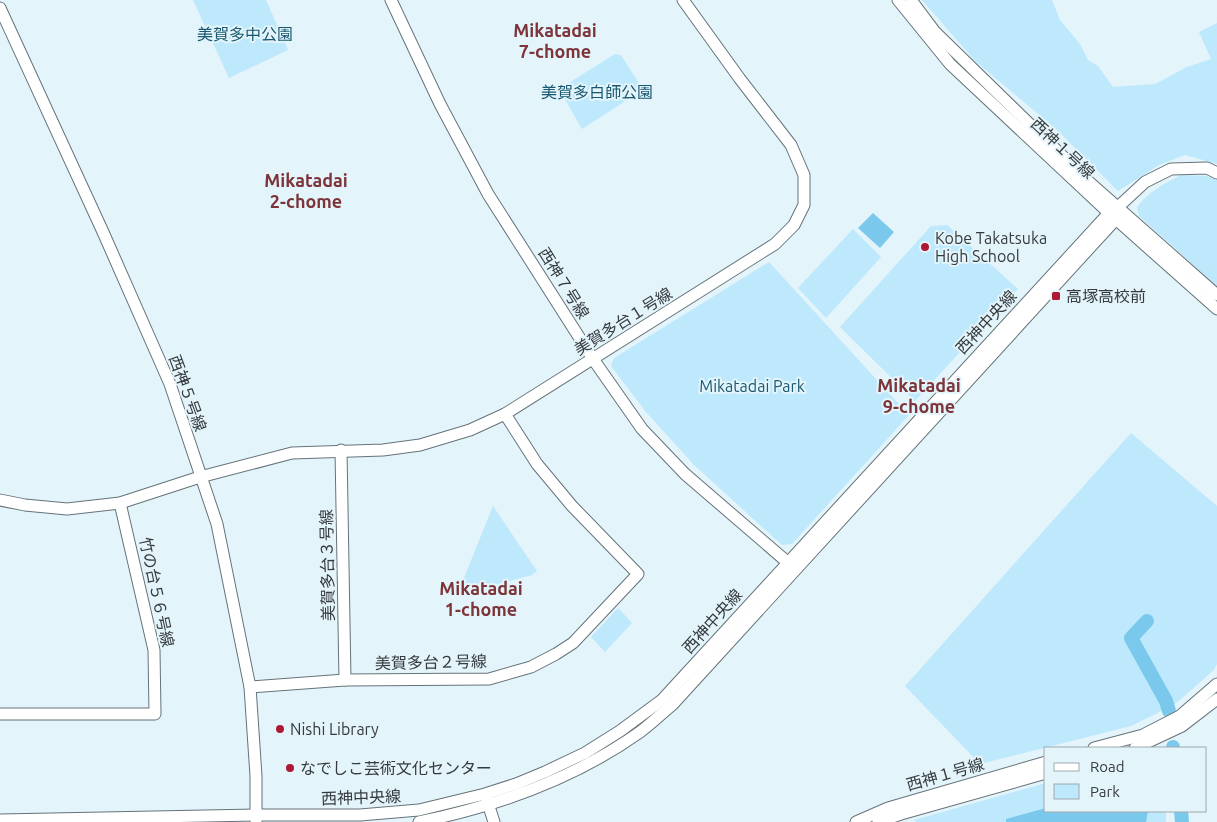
<svg xmlns="http://www.w3.org/2000/svg" width="1217" height="822" font-family="Ubuntu,'Noto Sans JP',sans-serif">
  <rect width="100%" height="100%" fill="#e4f4fb"/>
  <g fill="#bee8fc">
    <polygon points="193,0 266,0 288,50 229,78"/>
    <polygon points="922,0 1052,0 1060,20 1080,44 1088,60 1098,66 1113,87 1155,84 1187,67 1211,59 1199,32 1217,23 1217,164 1185,155 1159,165 1118,191 1056,129 975,61"/>
    <polygon points="615,54 621,55 642,88 641,91 582,129 559,89"/>
    <path d="M1181 175 1206 176 1217 180V286L1139 216 1137 207C1149 191 1164 184 1181 175Z"/>
    <polygon points="947,225 1018,289 915,401 840,327 931,226"/>
    <polygon points="853,229 881,257 826,318 798,288"/>
    <polygon points="769,262 909,415 792,544 782,545 694,465 646,412 611,366 614,358"/>
    <polygon points="1131,433 1217,506 1217,664 1214,670 1174,705 1131,726 980,764 905,686"/>
    <polygon points="493,506 537,571 532,575 457,595"/>
    <polygon points="618,608 632,623 605,652 591,637"/>
    <polygon points="1046,783 1046,811 1166,811 1166,822 915,822 914,820"/>
  </g>
  <g fill="#7ac9ed">
    <polygon points="873,213 894,232 880,248 858,228"/>
    <polygon points="1046,808 1046,811 1148,811 1146,822 1006,822 1006,819"/>
  </g>
  <g fill="none" stroke-linecap="round" stroke-linejoin="round">
    <g stroke="#7ac9ed" stroke-width="14">
      <polyline points="1147,621 1131,638 1166,701 1169,711"/>
      <polyline points="1173,747 1173,748"/>
      <polyline points="1181,811 1182,822"/>
    </g>
    <defs>
      <g id="minor">
        <polyline points="391,0 440,104 488,194 593,359 642,429 685,474 793,567"/>
        <polyline points="898,0 950,64 1109,213 1217,309"/>
        <polyline points="911,0 935,32 1088,181 1217,295"/>
        <polyline points="0,8 103,232 170,384 217,524 250,687 256,776 256,821"/>
        <polyline points="341,450 345,680"/>
        <polyline points="0,500 25,505 67,509 120,503 200,477 292,453 383,450 420,445 470,430 505,414 775,244 794,225 804,205 804,175 791,145 740,79 683,0"/>
        <polyline points="250,687 345,680 489,679 531,667 556,654 573,643 638,574 572,506 537,464 505,414"/>
        <polyline points="0,714 155,714 154,650 120,503"/>
        <polyline points="1094,748 1143,735 1180,716 1217,684"/>
        <polyline points="1135,748 1182,726 1217,699"/>
        <polyline points="486,797 494,822"/>
        <polyline points="0,820 256,815 360,815 419,810 485,794 516,784 545,772 585,753 620,731 662,700 1109,213 1118,207 1145,182 1171,169 1207,168 1217,173"/>
        <path d="M419 822C497 806 574 779 640 732 651 724 661 714 672 705L1116 219 1118 207"/>
        <polyline points="856,822 888,808 1046,762"/>
        <polyline points="878,822 901,814 1046,773"/>
      </g>
    </defs>
    <use href="#minor" stroke="#657379" stroke-width="13"/>
    <use href="#minor" stroke="#fff" stroke-width="11"/>
  </g>
  <g fill="#ad1835" stroke="#e4f4fb" stroke-width="2">
    <circle cx="925" cy="247" r="5"/>
    <rect x="1051" y="291" width="10" height="10" rx="2.5"/>
    <circle cx="280" cy="729" r="5"/>
    <circle cx="290" cy="768" r="5"/>
  </g>
  <g text-anchor="middle" dominant-baseline="central" stroke-width="4" stroke-linejoin="round" paint-order="stroke">
    <g font-size="16" fill="#185870" stroke="#e4f4fb">
      <text x="245" y="34">美賀多中公園</text>
      <text x="597" y="92">美賀多白師公園</text>
      <text x="752" y="386">Mikatadai Park</text>
    </g>
    <g font-size="16" fill="#353b3e" stroke="#e4f4fb">
      <text transform="translate(1063 148) rotate(43)">西神１号線</text>
      <text transform="translate(564 283) rotate(58)">西神７号線</text>
      <text transform="translate(623 321) rotate(-32)">美賀多台１号線</text>
      <text transform="translate(986 322) rotate(-47)">西神中央線</text>
      <text transform="translate(188 393) rotate(70)">西神５号線</text>
      <text transform="translate(327 565) rotate(-91)">美賀多台３号線</text>
      <text transform="translate(157 592) rotate(78)">竹の台５６号線</text>
      <text transform="translate(712 621) rotate(-48)">西神中央線</text>
      <text transform="translate(431 662) rotate(-1)">美賀多台２号線</text>
      <text transform="translate(945 774) rotate(-16)">西神１号線</text>
      <text transform="translate(361 797) rotate(-2)">西神中央線</text>
    </g>
    <g font-size="16" fill="#353b3e" stroke="#e4f4fb" text-anchor="start">
      <text x="935" y="238">Kobe Takatsuka<tspan x="935" dy="18">High School</tspan></text>
      <text x="1066" y="296">高塚高校前</text>
      <text x="290" y="729">Nishi Library</text>
      <text x="300" y="768">なでしこ芸術文化センター</text>
    </g>
    <g font-size="18" font-weight="bold" fill="#7c3439" stroke="#e4f4fb">
      <text x="555" y="30">Mikatadai<tspan x="555" dy="21">7-chome</tspan></text>
      <text x="306" y="180">Mikatadai<tspan x="306" dy="21">2-chome</tspan></text>
      <text x="919" y="385">Mikatadai<tspan x="919" dy="21">9-chome</tspan></text>
      <text x="481" y="588">Mikatadai<tspan x="481" dy="21">1-chome</tspan></text>
    </g>
  </g>
  <rect x="1044" y="747" width="162" height="65" fill="#e4f4fb" stroke="#9eaaaf"/>
  <rect x="1054" y="763" width="25" height="8" fill="#ffffff" stroke="#9eaaaf"/>
  <text x="1090" y="772" font-size="15" fill="#353b3e">Road</text>
  <rect x="1054" y="784" width="25" height="15" fill="#bee8fc" stroke="#9eaaaf"/>
  <text x="1090" y="797" font-size="15" fill="#353b3e">Park</text>
</svg>
